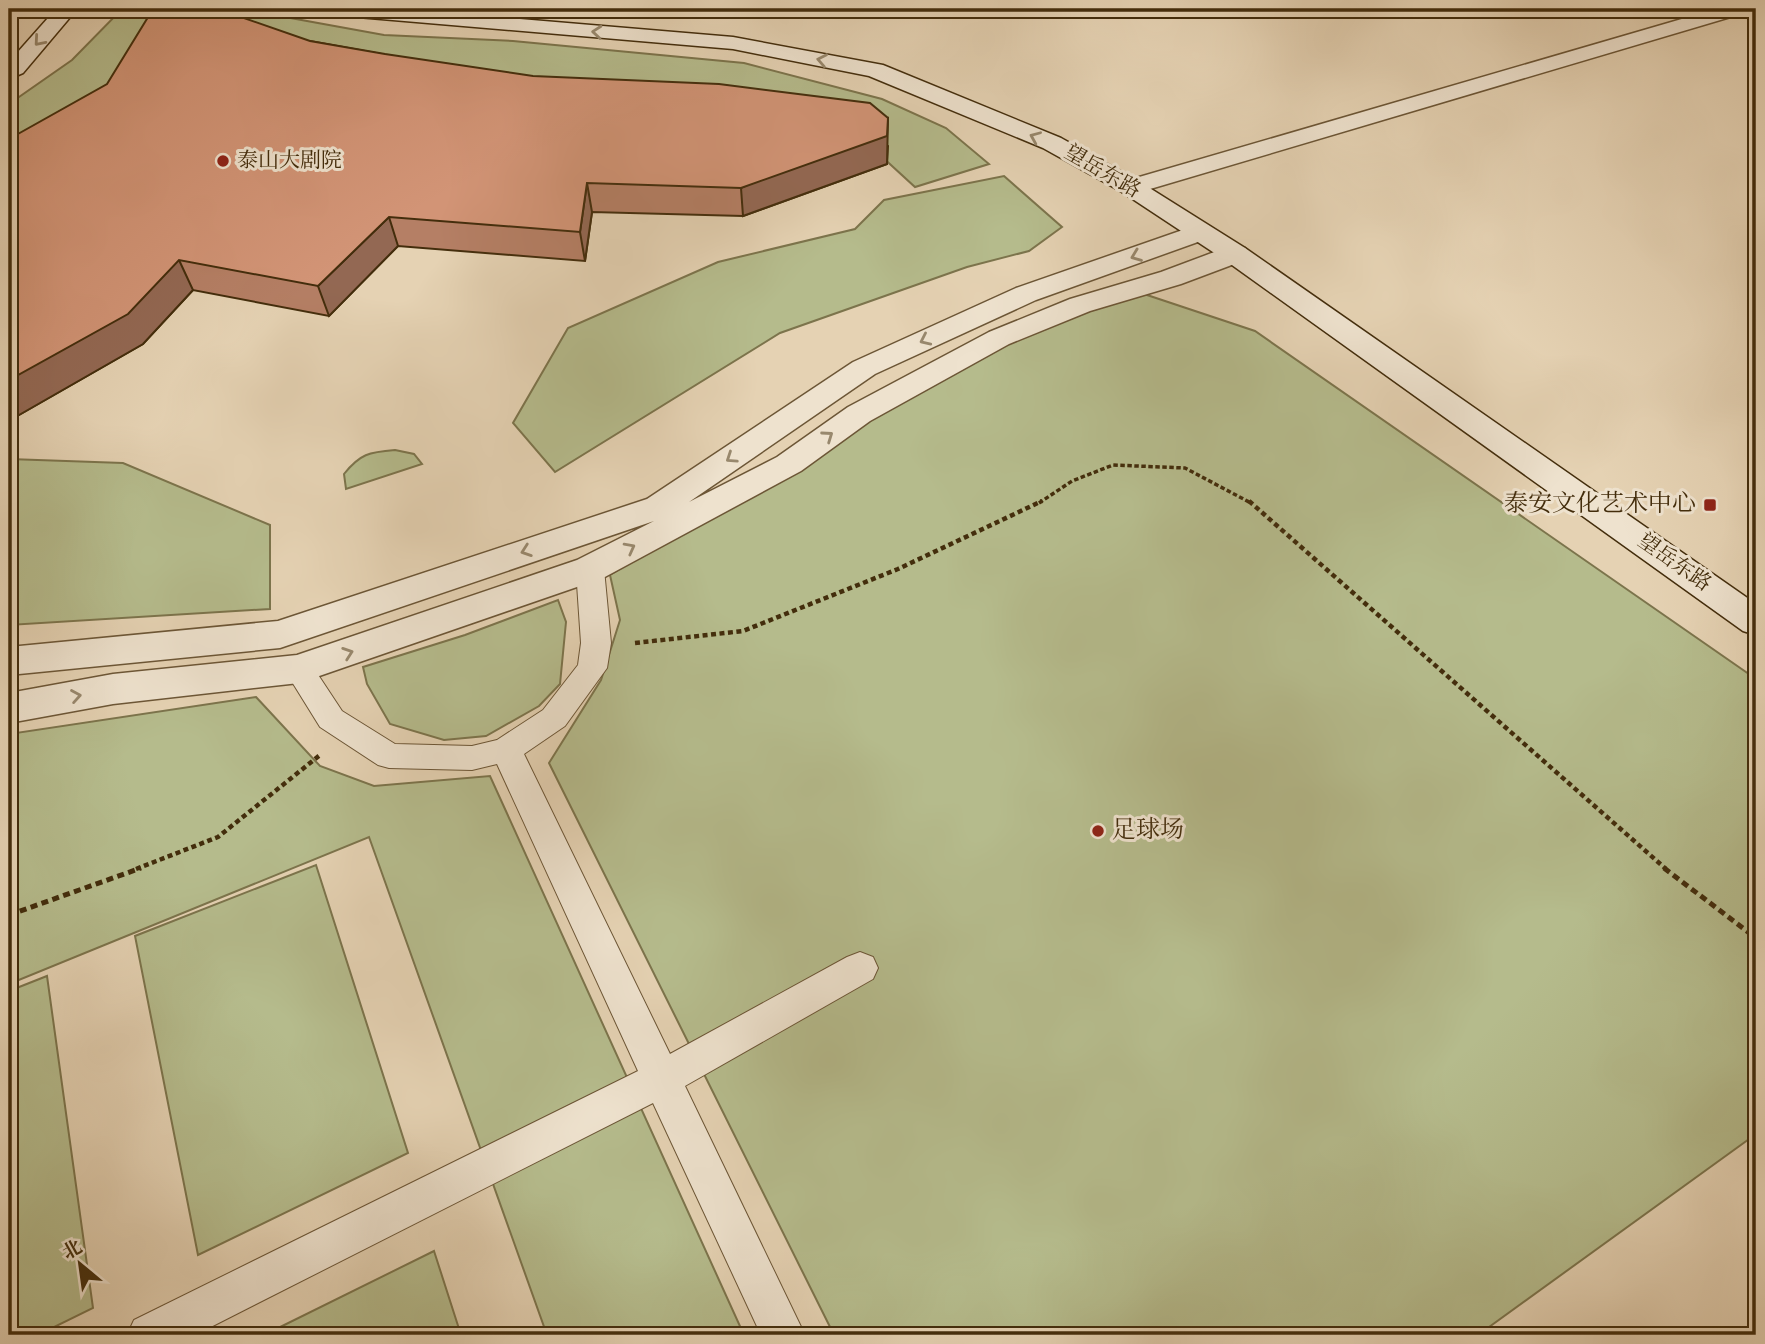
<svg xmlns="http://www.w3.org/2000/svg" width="1765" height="1344" font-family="'Old Standard TT','Noto Serif SC',serif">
  <rect width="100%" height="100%" fill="#e5d2b3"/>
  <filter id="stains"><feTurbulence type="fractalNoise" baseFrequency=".00286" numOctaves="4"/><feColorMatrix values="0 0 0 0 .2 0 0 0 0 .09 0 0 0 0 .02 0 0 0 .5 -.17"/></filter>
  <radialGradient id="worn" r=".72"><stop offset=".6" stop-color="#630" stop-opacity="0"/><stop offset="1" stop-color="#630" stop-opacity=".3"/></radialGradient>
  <g fill="#b5bb8c" stroke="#7c744c" stroke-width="2">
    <polygon points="122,9 266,9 285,17 384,35 513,41 744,63 882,99 946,128 989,164 915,187 856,133 147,62 9,163 9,104 72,60"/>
    <polygon points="1004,176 1062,227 1029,251 967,267 780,333 555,472 513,423 568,328 718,262 855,229 884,200"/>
    <polygon points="1144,294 1255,331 1756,679 1756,1134 1478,1335 834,1335 549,763 601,680 620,620 610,575 742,494 844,421 1055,322"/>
    <path d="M395 450 414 454 422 464 346 489 344 474C360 454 369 452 395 450Z"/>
    <polygon points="9,459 123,463 270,525 270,609 9,625"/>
    <polygon points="558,600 566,622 560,684 539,706 486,736 444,740 390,724 367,684 363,667 465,635"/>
    <polygon points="256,697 320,766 374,786 490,776 744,1335 547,1335 369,837 9,984 9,734"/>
    <polygon points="316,865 408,1153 198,1255 135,936"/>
    <polygon points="47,976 93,1308 38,1335 9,1335 9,991"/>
    <polygon points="434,1251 461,1335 264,1335"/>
  </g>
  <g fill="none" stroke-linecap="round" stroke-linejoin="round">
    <defs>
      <polygon id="service" points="590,560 600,562 604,569 611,643 607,668 565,726 524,754 670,1054 847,957 860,952 873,957 878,968 873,979 685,1086 805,1335 761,1335 653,1103 195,1335 127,1335 134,1320 638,1071 497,764 472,770 389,768 378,765 320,727 284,669 289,661 299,658 309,661 342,711 395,744 472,746 497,740 543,710 578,665 581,643 576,569 580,562"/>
      <polygon id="minor" points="1716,9 1747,9 1744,13 1140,192 1131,195 1122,192 1118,187 1122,182"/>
      <polygon id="tertiary" points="1200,224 1209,226 1213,232 1209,238 1036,300 875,374 689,502 777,457 848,407 989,332 1070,299 1161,272 1225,248 1235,246 1245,248 1249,254 1245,260 1181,284 1090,311 1009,344 870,421 801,471 603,578 299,683 113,704 9,723 9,693 113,674 297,655 577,560 654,521 280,648 9,675 9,647 278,621 647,499 853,362 1016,288"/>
      <g id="secondary">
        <polygon points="56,9 77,9 23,73 9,79 9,62"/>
        <polygon points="324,9 403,9 733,37 883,65 1061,138 1140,182 1245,248 1756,604 1756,635 1743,631 1225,260 1122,192 1043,148 869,76 733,49 334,15 327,13"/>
      </g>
    </defs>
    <use href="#service" stroke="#6c5636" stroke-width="2"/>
    <use href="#minor" stroke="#6c5636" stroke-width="3"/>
    <use href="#tertiary" stroke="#6c5636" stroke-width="3"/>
    <use href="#secondary" stroke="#432d0c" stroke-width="3"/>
    <polyline stroke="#432d0c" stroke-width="3.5" stroke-dasharray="4.5 2.5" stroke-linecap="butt" points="1039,503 1072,481 1113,465 1185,468 1251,503"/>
    <g stroke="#432d0c" stroke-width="4.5" stroke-dasharray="5 3.5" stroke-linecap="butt">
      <polyline points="1249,501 1666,869"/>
      <polyline points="635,643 743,631 898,569 1042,501"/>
      <polyline points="136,869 218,837 320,755"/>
    </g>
    <g stroke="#432d0c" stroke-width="5" stroke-dasharray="7 4.5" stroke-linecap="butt">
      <polyline points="1664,868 1756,938"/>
      <polyline points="9,915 141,868"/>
    </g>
    <use href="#service" fill="#eee2ce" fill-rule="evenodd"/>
    <use href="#minor" fill="#eee2ce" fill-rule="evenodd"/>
    <use href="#tertiary" fill="#eee2ce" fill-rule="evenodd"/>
    <use href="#secondary" fill="#eee2ce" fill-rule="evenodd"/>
  </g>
  <polygon fill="#b57f65" stroke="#432d0c" stroke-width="2" points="310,41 888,146 887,164 743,216 592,212 585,261 398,246 329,316 193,290 143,344 12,419 9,415 9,139"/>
  <g fill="#936853" stroke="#432d0c" stroke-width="2">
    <polygon points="888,118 887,164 743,216 741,188"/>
    <polygon points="587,183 592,212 585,261 580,232"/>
    <polygon points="389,217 398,246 329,316 318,286"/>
    <polygon points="179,260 193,290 143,344 12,419 9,414 9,380"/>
  </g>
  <polygon fill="#d29476" stroke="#432d0c" stroke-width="2" points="153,9 218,9 310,41 385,54 533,76 719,84 870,103 888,118 887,136 741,188 587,183 580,232 389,217 318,286 179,260 128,314 9,380 9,139 107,84"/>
  <defs><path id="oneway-chevron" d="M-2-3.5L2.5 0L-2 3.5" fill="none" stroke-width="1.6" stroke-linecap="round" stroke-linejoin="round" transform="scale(1.75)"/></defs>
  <g stroke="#98886d">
    <use href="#oneway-chevron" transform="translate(597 32) rotate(-175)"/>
    <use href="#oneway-chevron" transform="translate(39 41) rotate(131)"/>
    <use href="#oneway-chevron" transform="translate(822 60) rotate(-169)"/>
    <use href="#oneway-chevron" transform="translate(1035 137) rotate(-157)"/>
    <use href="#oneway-chevron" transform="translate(1136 256) rotate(159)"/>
    <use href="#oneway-chevron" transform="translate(925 340) rotate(155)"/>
    <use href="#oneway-chevron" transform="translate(828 436) rotate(-35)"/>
    <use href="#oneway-chevron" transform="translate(731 458) rotate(146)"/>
    <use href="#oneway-chevron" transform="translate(630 548) rotate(-28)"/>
    <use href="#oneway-chevron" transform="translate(526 551) rotate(161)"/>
    <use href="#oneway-chevron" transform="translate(348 653) rotate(-19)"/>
    <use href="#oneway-chevron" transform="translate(76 696) rotate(-10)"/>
  </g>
  <g fill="#8f2418" stroke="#eee2ce" stroke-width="2.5">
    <circle cx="223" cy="161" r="7"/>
    <rect x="1703" y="498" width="14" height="14" rx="3.5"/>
    <circle cx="1098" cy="831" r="7"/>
  </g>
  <g text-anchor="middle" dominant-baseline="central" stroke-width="6" stroke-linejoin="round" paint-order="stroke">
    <g font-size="21" fill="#432d0c" stroke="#eee2ce" text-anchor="start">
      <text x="237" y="161">泰山大剧院</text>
    </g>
    <g font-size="21" fill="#432d0c" stroke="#eee2ce">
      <text transform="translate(1102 172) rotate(30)">望岳东路</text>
      <text transform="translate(1674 563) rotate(35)">望岳东路</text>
    </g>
    <g font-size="24" fill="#432d0c" stroke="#eee2ce" text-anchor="end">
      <text x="1696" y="505">泰安文化艺术中心</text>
      <text x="1112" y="831" text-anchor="start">足球场</text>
    </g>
  </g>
  <rect width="1765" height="1344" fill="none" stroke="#e5d2b3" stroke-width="35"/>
  <rect x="10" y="10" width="1744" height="1323" fill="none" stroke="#432d0c" stroke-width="3.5"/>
  <rect x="18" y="18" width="1730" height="1309" fill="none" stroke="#432d0c" stroke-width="2"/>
  <g transform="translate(80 1264) rotate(331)" stroke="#eee2ce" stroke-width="5" paint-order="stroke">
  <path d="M0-5L12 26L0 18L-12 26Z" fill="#432d0c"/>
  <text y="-10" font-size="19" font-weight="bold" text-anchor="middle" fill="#432d0c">北</text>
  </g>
  <rect width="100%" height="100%" filter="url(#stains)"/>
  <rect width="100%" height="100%" fill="url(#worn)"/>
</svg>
